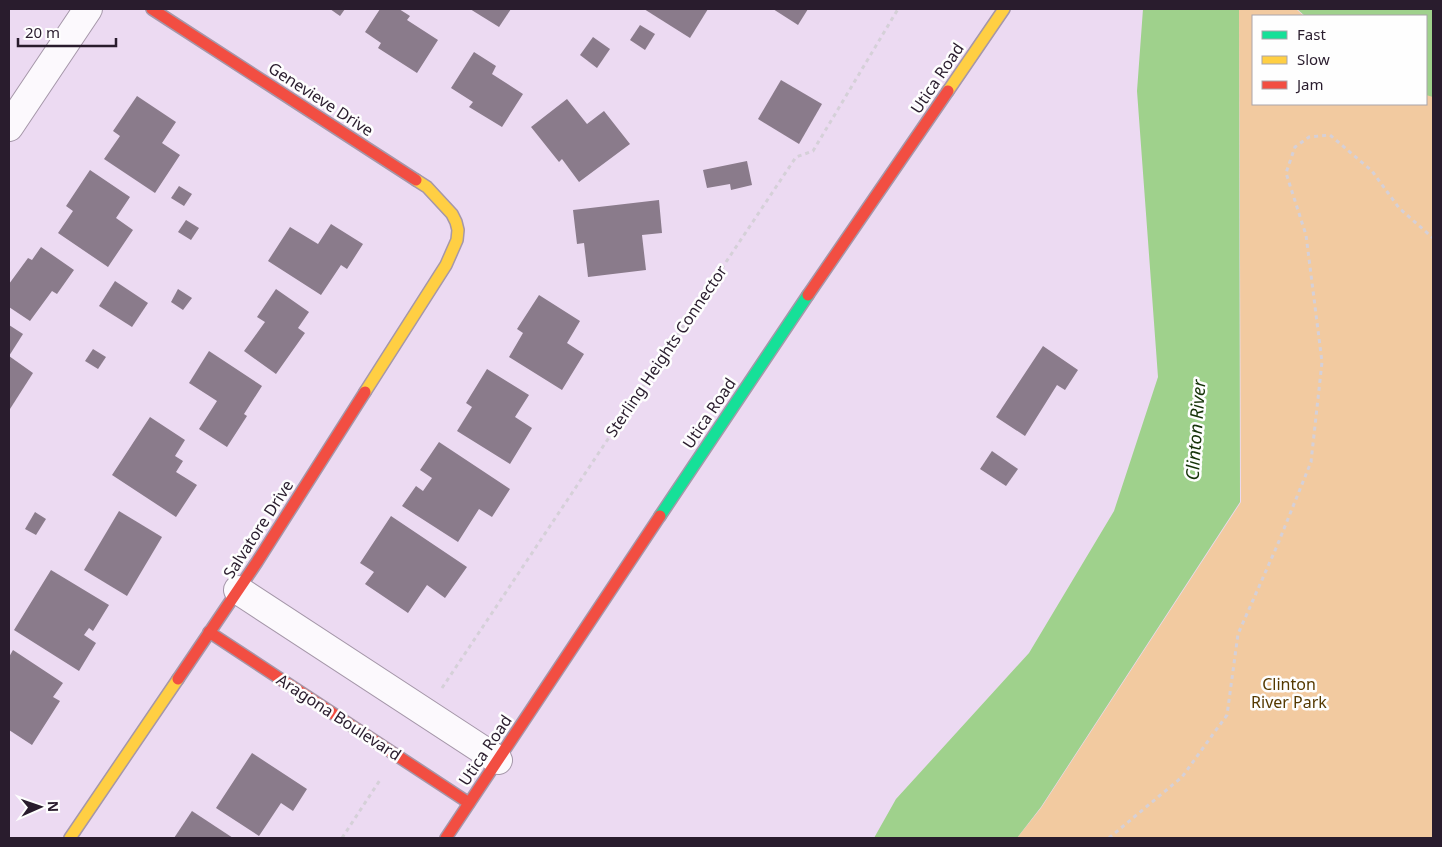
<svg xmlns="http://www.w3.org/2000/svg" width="1442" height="847" font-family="'Noto Sans',sans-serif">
  <rect width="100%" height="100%" fill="#ecdaf2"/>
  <polygon fill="#f2caa0" points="1239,9 1296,9 1304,16 1253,16 1253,104 1426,104 1426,94 1433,96 1433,838 1017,838 1041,808 1241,502"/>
  <g fill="#9fd18c">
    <polygon points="1143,9 1239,9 1240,502 1041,807 1017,838 874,838 896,799 1029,653 1114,511 1158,377 1137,91"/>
    <polygon points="1297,9 1433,9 1433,97 1426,95 1426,16 1305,16"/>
  </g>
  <g fill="#8a7b8b">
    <polygon points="330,9 345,9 340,16"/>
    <polygon points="380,9 399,9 410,16 407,20 438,40 417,73 378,48 381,43 365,32"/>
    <polygon points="470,9 511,9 499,27"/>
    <polygon points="644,9 708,9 690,38"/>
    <polygon points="773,9 808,9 798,25"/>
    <polygon points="640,25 655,34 645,50 630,40"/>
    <polygon points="593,37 610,49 597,68 580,55"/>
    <polygon points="474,52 496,66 492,74 523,94 502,127 469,107 473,102 451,88"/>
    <polygon points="781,80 822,104 799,144 758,119"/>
    <polygon points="137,96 176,122 162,143 180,155 155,193 104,159 120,136 113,131"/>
    <polygon points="567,99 587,124 604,111 630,144 579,182 562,159 559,162 531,127"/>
    <polygon points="747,161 752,185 731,190 730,184 707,188 703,170"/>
    <polygon points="90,170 130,197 116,218 133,230 108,267 58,233 73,211 66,206"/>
    <polygon points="179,186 192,194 184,206 171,198"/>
    <polygon points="659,200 662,233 642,235 646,270 588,277 584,243 577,244 573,210"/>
    <polygon points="186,220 199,228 191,240 178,232"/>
    <polygon points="331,224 363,244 347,269 341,265 321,295 268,261 290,227 318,244"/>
    <polygon points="41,247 74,270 57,294 52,291 30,321 9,307 9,284 28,258 32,260"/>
    <polygon points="115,281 148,303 132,327 99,306"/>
    <polygon points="178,289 192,298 183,310 171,302"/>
    <polygon points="276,289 309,312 298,328 305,333 276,374 244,351 265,322 257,317"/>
    <polygon points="539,295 580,321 567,343 584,354 562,390 509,357 523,333 517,329"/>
    <polygon points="9,325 23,334 9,356"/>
    <polygon points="1043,346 1078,370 1065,390 1057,385 1025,436 996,417"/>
    <polygon points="93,349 106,357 98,369 85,361"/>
    <polygon points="209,351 262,386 244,414 247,416 227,447 199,429 217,401 189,383"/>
    <polygon points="9,356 33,373 10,409 9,408"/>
    <polygon points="487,369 529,395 515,417 532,428 510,464 457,431 472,407 466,403"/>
    <polygon points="150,417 185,440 175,456 183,461 176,472 197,485 176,517 112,475"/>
    <polygon points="439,442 510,489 492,517 479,509 458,542 402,506 416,486 423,491 432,478 420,470"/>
    <polygon points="992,451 1018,469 1006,486 980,469"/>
    <polygon points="119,511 162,537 127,596 84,570"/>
    <polygon points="35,512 46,519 36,535 25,529"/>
    <polygon points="391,516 467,567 445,598 427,585 408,613 365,584 374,572 360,563"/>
    <polygon points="51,570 109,605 93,631 89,628 84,635 96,643 79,671 14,630"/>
    <polygon points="13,650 63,683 53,697 60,701 32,745 9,730 9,657"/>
    <polygon points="252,753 307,789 293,811 281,803 259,836 216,808"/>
    <polygon points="192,811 233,838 174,838"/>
  </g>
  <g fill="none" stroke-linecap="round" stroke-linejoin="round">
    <defs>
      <g id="street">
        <polyline points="9,127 88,9"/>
        <polyline points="238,590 498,760"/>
      </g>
      <polyline id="fast" points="660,516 808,295"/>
      <g id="slow">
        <polyline points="948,91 1004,9"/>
        <polyline points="365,392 446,265 457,240 458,230 456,222 452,214 427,187 416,180"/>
        <polyline points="70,838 178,679"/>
      </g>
      <g id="jam">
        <polyline points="152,9 416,180"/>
        <polyline points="808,295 948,91"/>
        <polyline points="209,632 469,803"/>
        <polyline points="178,679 257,562 365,392"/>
        <polyline points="446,838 660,516"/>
      </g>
    </defs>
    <use href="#street" stroke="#a597a9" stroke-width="30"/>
    <use href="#fast" stroke="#a597a9" stroke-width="14"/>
    <use href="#slow" stroke="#a597a9" stroke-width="14"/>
    <use href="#jam" stroke="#a597a9" stroke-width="14"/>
    <g stroke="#d5d0d8" stroke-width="3" stroke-dasharray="4 4" stroke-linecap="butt">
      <polyline points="442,688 796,157 813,151 898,9"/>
      <polyline points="342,838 380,780"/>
      <polyline points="1109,838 1182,777 1227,715 1238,634 1277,546 1311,462 1322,362 1306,235 1286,173 1295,147 1309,137 1330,135 1372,171 1399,208 1433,238"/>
    </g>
    <use href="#street" stroke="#fcf9fd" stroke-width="28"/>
    <use href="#fast" stroke="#16e098" stroke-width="11"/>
    <use href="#slow" stroke="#ffcf43" stroke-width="11"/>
    <use href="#jam" stroke="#f24e42" stroke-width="11"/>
  </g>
  <g text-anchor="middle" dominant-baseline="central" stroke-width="5" stroke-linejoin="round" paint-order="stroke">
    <g font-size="16" fill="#291c2d" stroke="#fefefe">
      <text transform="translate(937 78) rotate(-56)">Utica Road</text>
      <text transform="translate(321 99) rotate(33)">Genevieve Drive</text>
      <text transform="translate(666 351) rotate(-56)">Sterling Heights Connector</text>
      <text transform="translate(709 413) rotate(-56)">Utica Road</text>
      <text transform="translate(258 529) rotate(-57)">Salvatore Drive</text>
      <text transform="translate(339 717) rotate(33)">Aragona Boulevard</text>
      <text transform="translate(485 750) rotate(-56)">Utica Road</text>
    </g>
    <g font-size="16" fill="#553900" stroke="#fefefe">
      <text x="1289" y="684">Clinton<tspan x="1289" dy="18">River Park</tspan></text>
    </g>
    <g font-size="18" font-style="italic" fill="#153308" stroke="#fefefe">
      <text transform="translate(1195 430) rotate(-86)">Clinton River</text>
    </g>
  </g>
  <rect width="1442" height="847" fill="none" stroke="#291c2d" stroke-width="20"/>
  <rect x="1252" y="15" width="175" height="90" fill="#fefefe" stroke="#a9a4aa"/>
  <rect x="1262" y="31" width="25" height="8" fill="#16e098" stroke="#a9a4aa"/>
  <text x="1297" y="40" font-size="15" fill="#291c2d">Fast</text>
  <rect x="1262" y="56" width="25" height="8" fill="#ffcf43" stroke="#a9a4aa"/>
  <text x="1297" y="65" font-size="15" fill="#291c2d">Slow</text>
  <rect x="1262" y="81" width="25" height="8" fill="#f24e42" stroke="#a9a4aa"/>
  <text x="1297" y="90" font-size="15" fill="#291c2d">Jam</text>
  <g transform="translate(40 807) rotate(88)" stroke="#fefefe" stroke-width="4" paint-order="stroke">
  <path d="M0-4L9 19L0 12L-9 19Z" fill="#291c2d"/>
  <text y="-8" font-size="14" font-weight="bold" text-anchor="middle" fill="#291c2d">N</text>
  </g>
  <path d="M18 38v8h98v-8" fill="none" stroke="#291c2d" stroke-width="2.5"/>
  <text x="25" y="38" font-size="15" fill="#291c2d" stroke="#fefefe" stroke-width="4" paint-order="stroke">20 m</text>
</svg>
